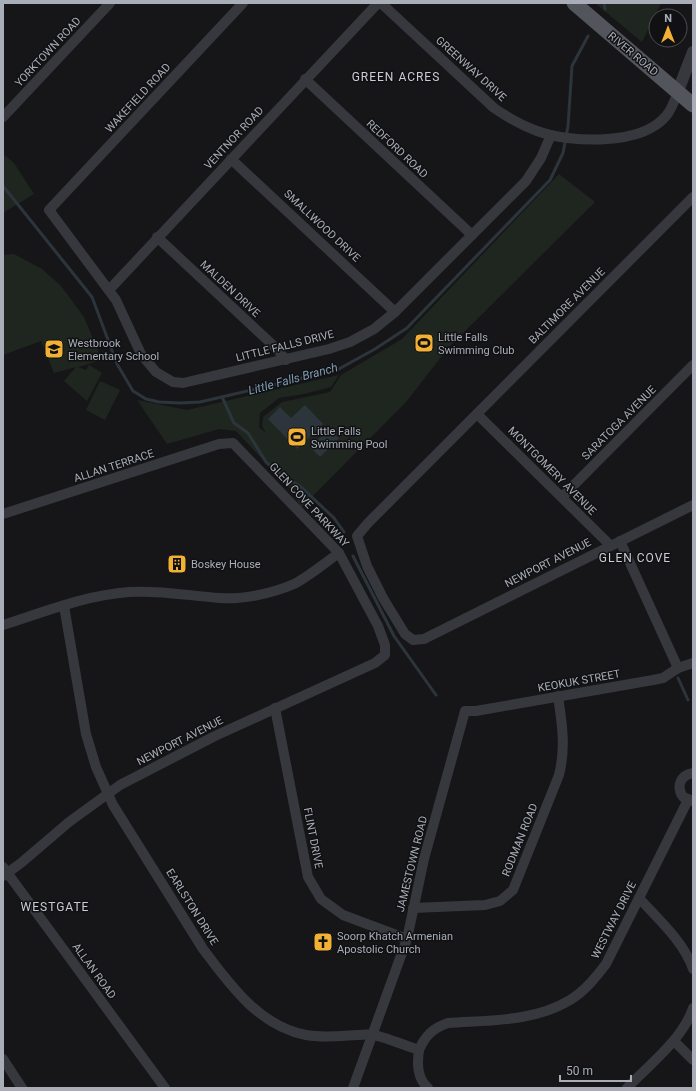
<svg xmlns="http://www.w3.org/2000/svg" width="696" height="1091" font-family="Roboto,sans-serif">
  <rect width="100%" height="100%" fill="#161618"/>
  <g fill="#1e261f">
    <polygon points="595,3 661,3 642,42"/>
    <polygon points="3,154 14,163 34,194 3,213"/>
    <polygon points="559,174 595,202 449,347 406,402 301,508 293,492 236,431 219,429 167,444 137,400 187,410 339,375 331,387 304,394 279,398 260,413 259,427 266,433 262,426 263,417 282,402 330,392 341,375 402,339"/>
    <polygon points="14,254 42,269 61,286 84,317 102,360 78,367 86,370 89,365 102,373 87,401 64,381 76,367 54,373 41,341 3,355 3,255"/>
    <polygon points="100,381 120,390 105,420 86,410"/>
  </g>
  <g fill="#2c353c">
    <polygon points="305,405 323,424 297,449 268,419 280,407 291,418"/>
    <polygon points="334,434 339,438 320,457 310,447 321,437"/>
  </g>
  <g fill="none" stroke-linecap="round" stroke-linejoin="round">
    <g stroke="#2c353c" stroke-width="3">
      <polyline points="604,3 605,9"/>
      <polyline points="3,186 92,297 117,364 133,391 146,399 159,402 180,403 200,402 337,370 375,349 407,328 550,180 563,153 568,126 572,66 588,36"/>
      <polyline points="222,397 234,423 248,433 266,462 281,475 300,486 334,518 344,532"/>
      <polyline points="353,556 394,636 436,695"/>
      <polyline points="678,678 688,700"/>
    </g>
    <g stroke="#37383d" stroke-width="10">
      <polyline points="243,3 49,210 116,300 141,354 156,372 173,382 183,383 329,349 350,342 374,329 395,312 526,181 541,158 551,135"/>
      <path d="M381 3 494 108C507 117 521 125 537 131 570 143 641 146 666 116 672 109 675 100 678 91"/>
      <polyline points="305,79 472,235"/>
      <polyline points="3,117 110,3"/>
      <polyline points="231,159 395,312"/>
      <polyline points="693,197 368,523 357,536 367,566 383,598 405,634 413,640 424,639 693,505"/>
      <polyline points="157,237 277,349 286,360"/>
      <polyline points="109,290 378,3"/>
      <polyline points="477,414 610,545"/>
      <polyline points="562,497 693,365"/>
      <polyline points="3,514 219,444 233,443 339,553 378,626 385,645 385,655 375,663 215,736 120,785 69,822 21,863 3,876"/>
      <polyline points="620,541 678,668"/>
      <path d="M64 606 86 734 96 767 113 805 203 949C230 985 259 1026 306 1035 323 1038 340 1036 357 1035 362 1035 368 1034 373 1035 385 1037 406 1046 419 1050 417 1064 417 1078 428 1088"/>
      <path d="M3 625C44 612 86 595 129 592 160 590 190 596 220 598 243 600 273 593 294 584 308 577 326 562 339 553"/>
      <polyline points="275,708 308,877 321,899 343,915 407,939"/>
      <path d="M693 801 683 797C676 787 680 775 693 773"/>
      <polyline points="3,867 165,1088"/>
      <path d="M639 898C658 919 684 942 693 969"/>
      <path d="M413 908 485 905 500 901 513 890 559 775C566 747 562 724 558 696"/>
      <polyline points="674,1041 693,1060"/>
      <path d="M419 1050C425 1036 433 1028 448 1023 489 1020 534 1022 570 1000 585 991 596 977 606 964L688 800"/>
      <polyline points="3,1059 22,1088"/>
      <polyline points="353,1088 407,939 424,859 465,711 476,711 653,680 663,678 678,668 693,663"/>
      <path d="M627 1088C649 1065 683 1039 693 1008"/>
    </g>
    <polyline stroke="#37383d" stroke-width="12" points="678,91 693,52"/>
    <polyline stroke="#53555c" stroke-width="15" points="574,3 693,105"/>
  </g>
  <defs>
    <symbol id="stadium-square" viewBox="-11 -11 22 22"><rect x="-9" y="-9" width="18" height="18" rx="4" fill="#f2b134" stroke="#111113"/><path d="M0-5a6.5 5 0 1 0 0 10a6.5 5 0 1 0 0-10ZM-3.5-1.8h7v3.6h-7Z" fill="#111"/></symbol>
    <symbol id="school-square" viewBox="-11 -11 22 22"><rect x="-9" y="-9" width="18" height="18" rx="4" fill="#f2b134" stroke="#111113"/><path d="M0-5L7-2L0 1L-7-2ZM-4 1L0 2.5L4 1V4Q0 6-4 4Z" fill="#111"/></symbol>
    <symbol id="building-square" viewBox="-11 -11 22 22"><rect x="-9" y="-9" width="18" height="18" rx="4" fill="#f2b134" stroke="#111113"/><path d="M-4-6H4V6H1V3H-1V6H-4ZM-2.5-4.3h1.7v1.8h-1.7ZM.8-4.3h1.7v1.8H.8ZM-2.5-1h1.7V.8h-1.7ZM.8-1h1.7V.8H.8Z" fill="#111"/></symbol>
    <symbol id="church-square" viewBox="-11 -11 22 22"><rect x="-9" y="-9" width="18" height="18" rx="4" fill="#f2b134" stroke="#111113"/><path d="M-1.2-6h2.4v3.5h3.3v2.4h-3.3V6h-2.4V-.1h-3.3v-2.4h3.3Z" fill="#111"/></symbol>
  </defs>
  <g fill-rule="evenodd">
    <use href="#stadium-square" x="413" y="332" width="22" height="22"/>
    <use href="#school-square" x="43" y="338" width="22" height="22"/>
    <use href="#stadium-square" x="286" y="426" width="22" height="22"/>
    <use href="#building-square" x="166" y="553" width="22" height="22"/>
    <use href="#church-square" x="312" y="931" width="22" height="22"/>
  </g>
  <g text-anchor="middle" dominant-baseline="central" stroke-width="3" stroke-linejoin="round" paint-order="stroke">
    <g font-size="11" fill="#a8adb8" stroke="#111113">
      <text transform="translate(48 52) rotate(-47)">YORKTOWN ROAD</text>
      <text transform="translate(633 54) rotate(40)">RIVER ROAD</text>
      <text transform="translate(471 69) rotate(42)">GREENWAY DRIVE</text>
      <text transform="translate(138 98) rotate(-47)">WAKEFIELD ROAD</text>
      <text transform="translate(234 138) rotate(-47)">VENTNOR ROAD</text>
      <text transform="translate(397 149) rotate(43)">REDFORD ROAD</text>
      <text transform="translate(322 226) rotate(43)">SMALLWOOD DRIVE</text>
      <text transform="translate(230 289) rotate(43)">MALDEN DRIVE</text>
      <text transform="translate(567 306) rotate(-45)">BALTIMORE AVENUE</text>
      <text transform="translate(285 346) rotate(-14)">LITTLE FALLS DRIVE</text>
      <text transform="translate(619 423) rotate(-45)">SARATOGA AVENUE</text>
      <text transform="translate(114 466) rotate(-18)">ALLAN TERRACE</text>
      <text transform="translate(552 471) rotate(45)">MONTGOMERY AVENUE</text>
      <text transform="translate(309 505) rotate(47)">GLEN COVE PARKWAY</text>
      <text transform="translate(548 563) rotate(-27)">NEWPORT AVENUE</text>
      <text transform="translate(579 681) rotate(-10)">KEOKUK STREET</text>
      <text transform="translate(180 741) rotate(-27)">NEWPORT AVENUE</text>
      <text transform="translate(313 838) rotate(79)">FLINT DRIVE</text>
      <text transform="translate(520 840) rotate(-68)">RODMAN ROAD</text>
      <text transform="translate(412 864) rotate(-76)">JAMESTOWN ROAD</text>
      <text transform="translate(192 907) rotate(58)">EARLSTON DRIVE</text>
      <text transform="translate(614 920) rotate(-63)">WESTWAY DRIVE</text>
      <text transform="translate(94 971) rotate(54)">ALLAN ROAD</text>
    </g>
    <g font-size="11" fill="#a8adb8" stroke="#111113" text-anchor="start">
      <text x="438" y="337">Little Falls<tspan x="438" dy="13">Swimming Club</tspan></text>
      <text x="68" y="343">Westbrook<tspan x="68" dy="13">Elementary School</tspan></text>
      <text x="311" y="431">Little Falls<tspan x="311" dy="13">Swimming Pool</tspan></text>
      <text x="191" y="564">Boskey House</text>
      <text x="337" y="936">Soorp Khatch Armenian<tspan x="337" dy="13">Apostolic Church</tspan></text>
    </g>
    <g font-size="12" letter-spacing="1" fill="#c9ccd4" stroke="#111113">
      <text x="396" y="77">GREEN ACRES</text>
      <text x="635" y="558">GLEN COVE</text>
      <text x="55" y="907">WESTGATE</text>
    </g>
    <g font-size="12" font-style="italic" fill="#7f9bb3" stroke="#111113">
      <text transform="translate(293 379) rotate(-15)">Little Falls Branch</text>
    </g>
  </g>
  <rect width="696" height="1091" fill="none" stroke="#a8adb8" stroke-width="8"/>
  <g transform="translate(668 28)"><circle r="19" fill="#111113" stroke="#4d4f55"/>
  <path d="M0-3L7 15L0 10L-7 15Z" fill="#f2b134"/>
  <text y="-6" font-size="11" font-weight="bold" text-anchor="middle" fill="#a8adb8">N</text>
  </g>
  <path d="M560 1075v6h71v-6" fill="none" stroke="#a8adb8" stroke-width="2"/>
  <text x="566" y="1075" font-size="12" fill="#a8adb8" stroke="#111113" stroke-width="3" paint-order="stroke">50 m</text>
</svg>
